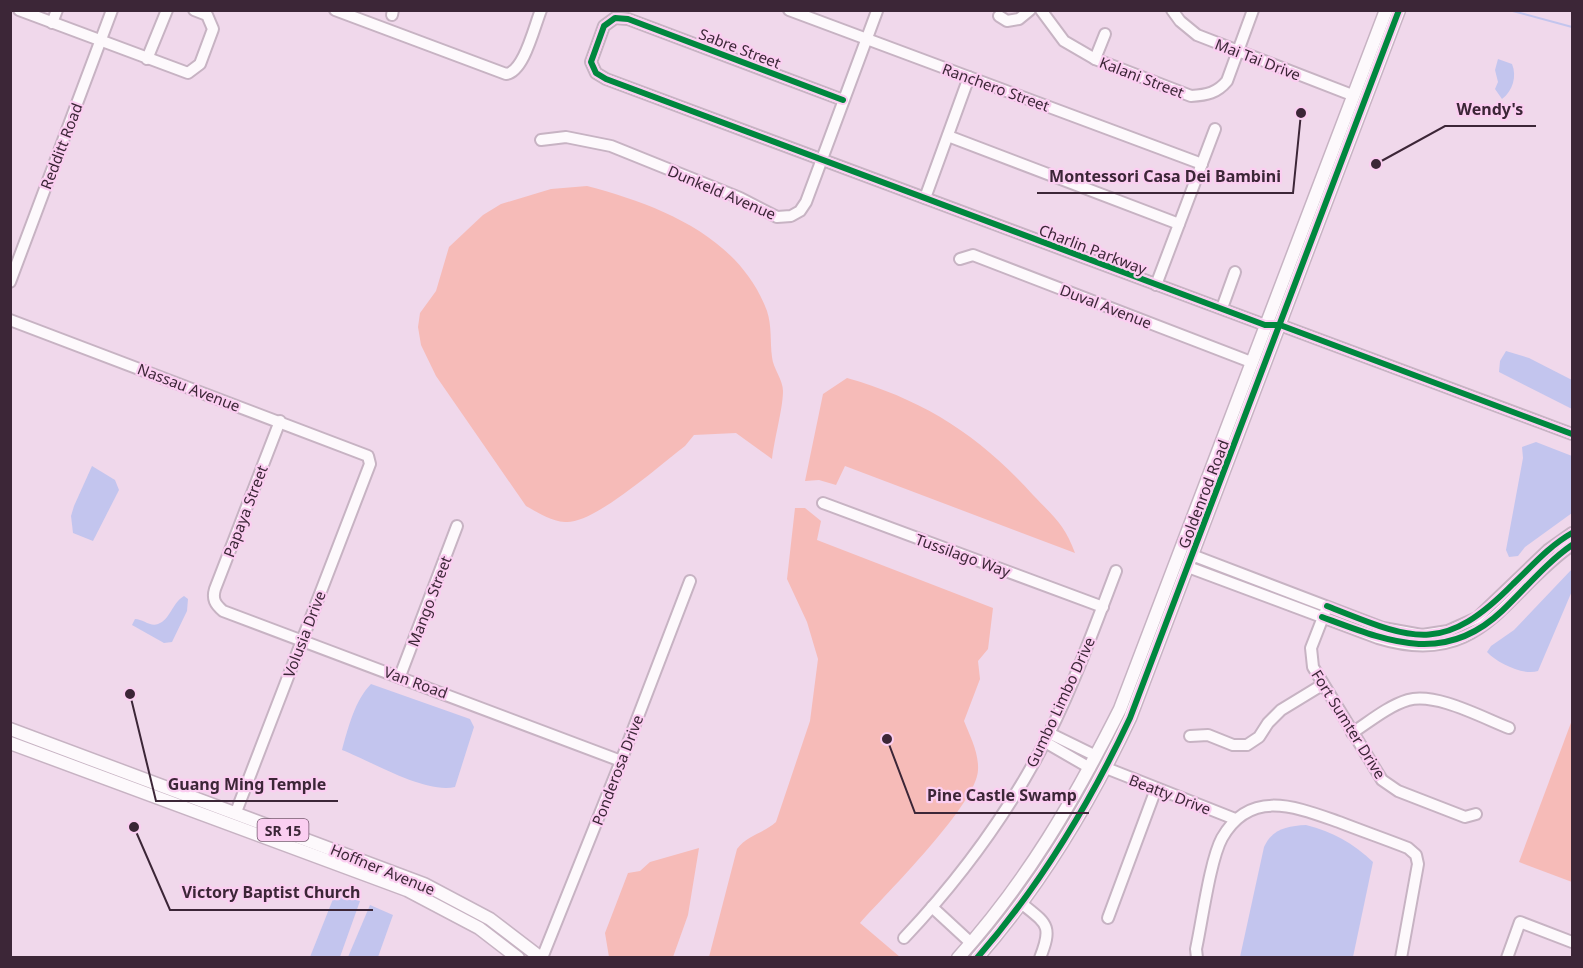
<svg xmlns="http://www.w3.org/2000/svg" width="1583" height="968" font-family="'Noto Sans',sans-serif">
  <rect width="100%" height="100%" fill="#f0d8eb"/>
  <g fill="#f6bbb8">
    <path d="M587 186C659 205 739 236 767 311 772 326 770 342 772 357 773 368 783 380 783 391 783 408 774 440 772 459L736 433 694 435 685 446C660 465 593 525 565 522 550 521 539 513 526 506L436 376 421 345 418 327 420 313 436 291 449 247 483 215 501 204 551 189Z"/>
    <path d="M847 378C924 400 979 435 1033 495 1053 516 1065 525 1075 553L845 466 836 485 819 480 805 481 823 394Z"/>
    <path d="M795 508H805L821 521 817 540 993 608 988 649 978 661 980 679 964 721C970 736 979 753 978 770 977 804 885 895 860 923L900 957H709L737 849C747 835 764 833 776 822L810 721 818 659 807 622 787 579Z"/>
    <polygon points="1572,720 1572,882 1519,862"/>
    <polygon points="699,848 688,915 673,957 609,957 605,933 628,873 640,871 650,862"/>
  </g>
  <g fill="#c3c5ee">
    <path d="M1498 59 1512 64C1517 76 1513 91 1502 99L1495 89 1498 82 1495 70Z"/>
    <polygon points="1506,351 1529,358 1572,380 1572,409 1499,372 1500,361"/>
    <polygon points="1536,442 1572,456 1572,513 1525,547 1518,556 1509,557 1506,550 1523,458 1522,447"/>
    <polygon points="92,466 115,480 119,490 93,541 73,533 71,516 74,506"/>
    <path d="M1572 569V591L1538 671C1524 676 1497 663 1487 652L1491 646 1514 630Z"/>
    <path d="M184 596 188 599 187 611 172 642 164 643 132 625 135 619C143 619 150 627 158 624 170 620 172 603 184 596Z"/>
    <path d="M371 684 470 719 474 727 455 787C425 794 371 761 342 750 348 728 355 700 371 684Z"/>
    <path d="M1306 825C1333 832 1353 843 1373 862L1353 957H1240L1264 847C1272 829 1287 826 1306 825Z"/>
    <polygon points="335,894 360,901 340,957 310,957"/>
    <polygon points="370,905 393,915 378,957 348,957"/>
  </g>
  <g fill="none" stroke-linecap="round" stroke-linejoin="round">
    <polyline stroke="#c3c5ee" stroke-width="2" points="1509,10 1572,27"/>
    <defs>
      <g id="minor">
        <polyline points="19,10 188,73 200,64 213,29 207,15 194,10"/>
        <path d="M335 10 506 74C524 72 534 27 541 10"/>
        <polyline points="789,10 1202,164"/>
        <path d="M1041 10 1064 41 1095 59 1191 96C1207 95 1217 93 1227 81L1253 10"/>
        <polyline points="1172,10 1180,21 1197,35 1352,95"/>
        <polyline points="392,15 393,10"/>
        <polyline points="999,16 1007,21 1019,19 1030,10"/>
        <polyline points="52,23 57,10"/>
        <polyline points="147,59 167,10"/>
        <polyline points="1095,59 1105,34"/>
        <polyline points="843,100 628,19 615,18 604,26 591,62 596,73 606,79 1265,325 1280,325 1572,434"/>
        <polyline points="948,136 1179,224"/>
        <polyline points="541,140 566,137 611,146 740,198 777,217 791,216 800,211 806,202 877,11"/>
        <polyline points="925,198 969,77"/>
        <polyline points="960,259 973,255 1251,362"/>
        <polyline points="10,282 112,10"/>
        <polyline points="1156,285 1215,129"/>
        <polyline points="1222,308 1235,272"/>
        <polyline points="10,320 368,456 370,464 236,812"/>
        <path d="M280 421 215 589C212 599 215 604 223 611L621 761"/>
        <polyline points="823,503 1103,607"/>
        <polyline points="1192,555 1383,628 1422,635 1448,631 1477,618 1548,550 1572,533"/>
        <path d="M1188 567 1378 638C1482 670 1503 593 1572 545"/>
        <polyline points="1325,612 1311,648 1313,667 1382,780 1398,791 1465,817 1476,814"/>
        <polyline points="400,676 457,526"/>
        <polyline points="1049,733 1096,756"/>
        <path d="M1352 733C1369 722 1388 706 1408 700 1436 692 1483 718 1509 728"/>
        <polyline points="1190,736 1208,735 1233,745 1247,745 1259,737 1268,723 1281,710 1322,685"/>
        <polyline points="1045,742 1090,768"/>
        <polyline points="1106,768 1235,819"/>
        <path d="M1021 903C1047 924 1053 925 1040 958"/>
        <polyline points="932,907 971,943"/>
        <polyline points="1108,918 1156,789"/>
        <path d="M904 938C955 884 1001 823 1037 757 1069 698 1092 634 1116 571"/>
        <polyline points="542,958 621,761 690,581"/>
        <path d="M1197 958 1196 949C1202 922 1210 860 1222 838 1250 788 1296 807 1339 822 1362 831 1385 839 1408 848L1416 855 1418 864 1401 958"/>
        <polyline points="1507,958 1520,922 1572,942"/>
      </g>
      <g id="major">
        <polyline points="10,729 424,884 490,919 541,958"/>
        <polyline points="10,743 407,890 479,928 518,958"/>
        <path d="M958 958C1028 880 1073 802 1120 709L1386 10"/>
        <path d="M977 958C1041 885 1089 805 1130 718L1399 10"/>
      </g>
    </defs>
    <use href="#minor" stroke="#c7b3c3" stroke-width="14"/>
    <use href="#major" stroke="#c7b3c3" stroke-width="15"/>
    <use href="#minor" stroke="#fdf9fc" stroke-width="10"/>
    <use href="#major" stroke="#fdf9fc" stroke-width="12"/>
    <defs>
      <g id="cycleway">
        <polyline points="843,100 628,19 615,18 604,26 591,62 596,73 606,79 1265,325 1280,325 1572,434"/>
        <path d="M1327 606C1413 640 1442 656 1513 584 1532 566 1549 546 1572 533"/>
        <path d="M1322 617C1387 641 1444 666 1502 611 1525 589 1546 563 1572 545"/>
        <path d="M977 958C1041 885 1089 805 1130 718L1399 10"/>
      </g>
    </defs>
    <use href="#cycleway" stroke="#fbcef1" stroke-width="10"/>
    <use href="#cycleway" stroke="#00873e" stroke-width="6"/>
  </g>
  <g text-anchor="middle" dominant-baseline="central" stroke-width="4.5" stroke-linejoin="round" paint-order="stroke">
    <rect fill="#fbcef1" stroke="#75586f" stroke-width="1.5" x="257.5" y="819" width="51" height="22" rx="4.5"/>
    <g font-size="14" font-weight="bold" fill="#3c2637">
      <text x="283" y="830">SR 15</text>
    </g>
    <g font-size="15" fill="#3c2637" stroke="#fbcef1">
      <text transform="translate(740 48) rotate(21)">Sabre Street</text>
      <text transform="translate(1258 59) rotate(21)">Mai Tai Drive</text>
      <text transform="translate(1142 77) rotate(21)">Kalani Street</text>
      <text transform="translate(996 87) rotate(20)">Ranchero Street</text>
      <text transform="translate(61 146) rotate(-69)">Redditt Road</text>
      <text transform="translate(722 192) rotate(23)">Dunkeld Avenue</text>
      <text transform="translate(1093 249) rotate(21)">Charlin Parkway</text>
      <text transform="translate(1106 306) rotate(21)">Duval Avenue</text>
      <text transform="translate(189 387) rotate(21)">Nassau Avenue</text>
      <text transform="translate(1203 494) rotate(-69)">Goldenrod Road</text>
      <text transform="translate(245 511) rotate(-69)">Papaya Street</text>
      <text transform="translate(963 555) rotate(20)">Tussilago Way</text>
      <text transform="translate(429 601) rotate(-69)">Mango Street</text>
      <text transform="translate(304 634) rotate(-69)">Volusia Drive</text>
      <text transform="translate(416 682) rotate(20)">Van Road</text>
      <text transform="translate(1060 702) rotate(-65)">Gumbo Limbo Drive</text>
      <text transform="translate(1349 724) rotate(58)">Fort Sumter Drive</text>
      <text transform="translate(617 770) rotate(-69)">Ponderosa Drive</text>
      <text transform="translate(1170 794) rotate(21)">Beatty Drive</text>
      <text transform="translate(383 869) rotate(22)">Hoffner Avenue</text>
    </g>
  </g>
  <path fill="none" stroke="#3c2637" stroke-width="2" d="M1376 164L1445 126H1536M1301 113L1293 193H1037M130 694L156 801H338M887 739L915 813H1089M134 827L170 910H373"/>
  <g fill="#3c2637" stroke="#fbcef1" stroke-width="2">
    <circle cx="1376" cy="164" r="6"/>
    <circle cx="1301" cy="113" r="6"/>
    <circle cx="130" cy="694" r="6"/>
    <circle cx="887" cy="739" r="6"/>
    <circle cx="134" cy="827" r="6"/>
  </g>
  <g font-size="16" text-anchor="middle" font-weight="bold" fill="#3c2637" stroke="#fbcef1" stroke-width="4.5" stroke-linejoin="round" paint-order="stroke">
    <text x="1490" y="115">Wendy's</text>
    <text x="1165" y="182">Montessori Casa Dei Bambini</text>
    <text x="247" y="790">Guang Ming Temple</text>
    <text x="1002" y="801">Pine Castle Swamp</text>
    <text x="271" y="898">Victory Baptist Church</text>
  </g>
  <rect width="1583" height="968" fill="none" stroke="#3c2637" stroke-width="24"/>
</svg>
